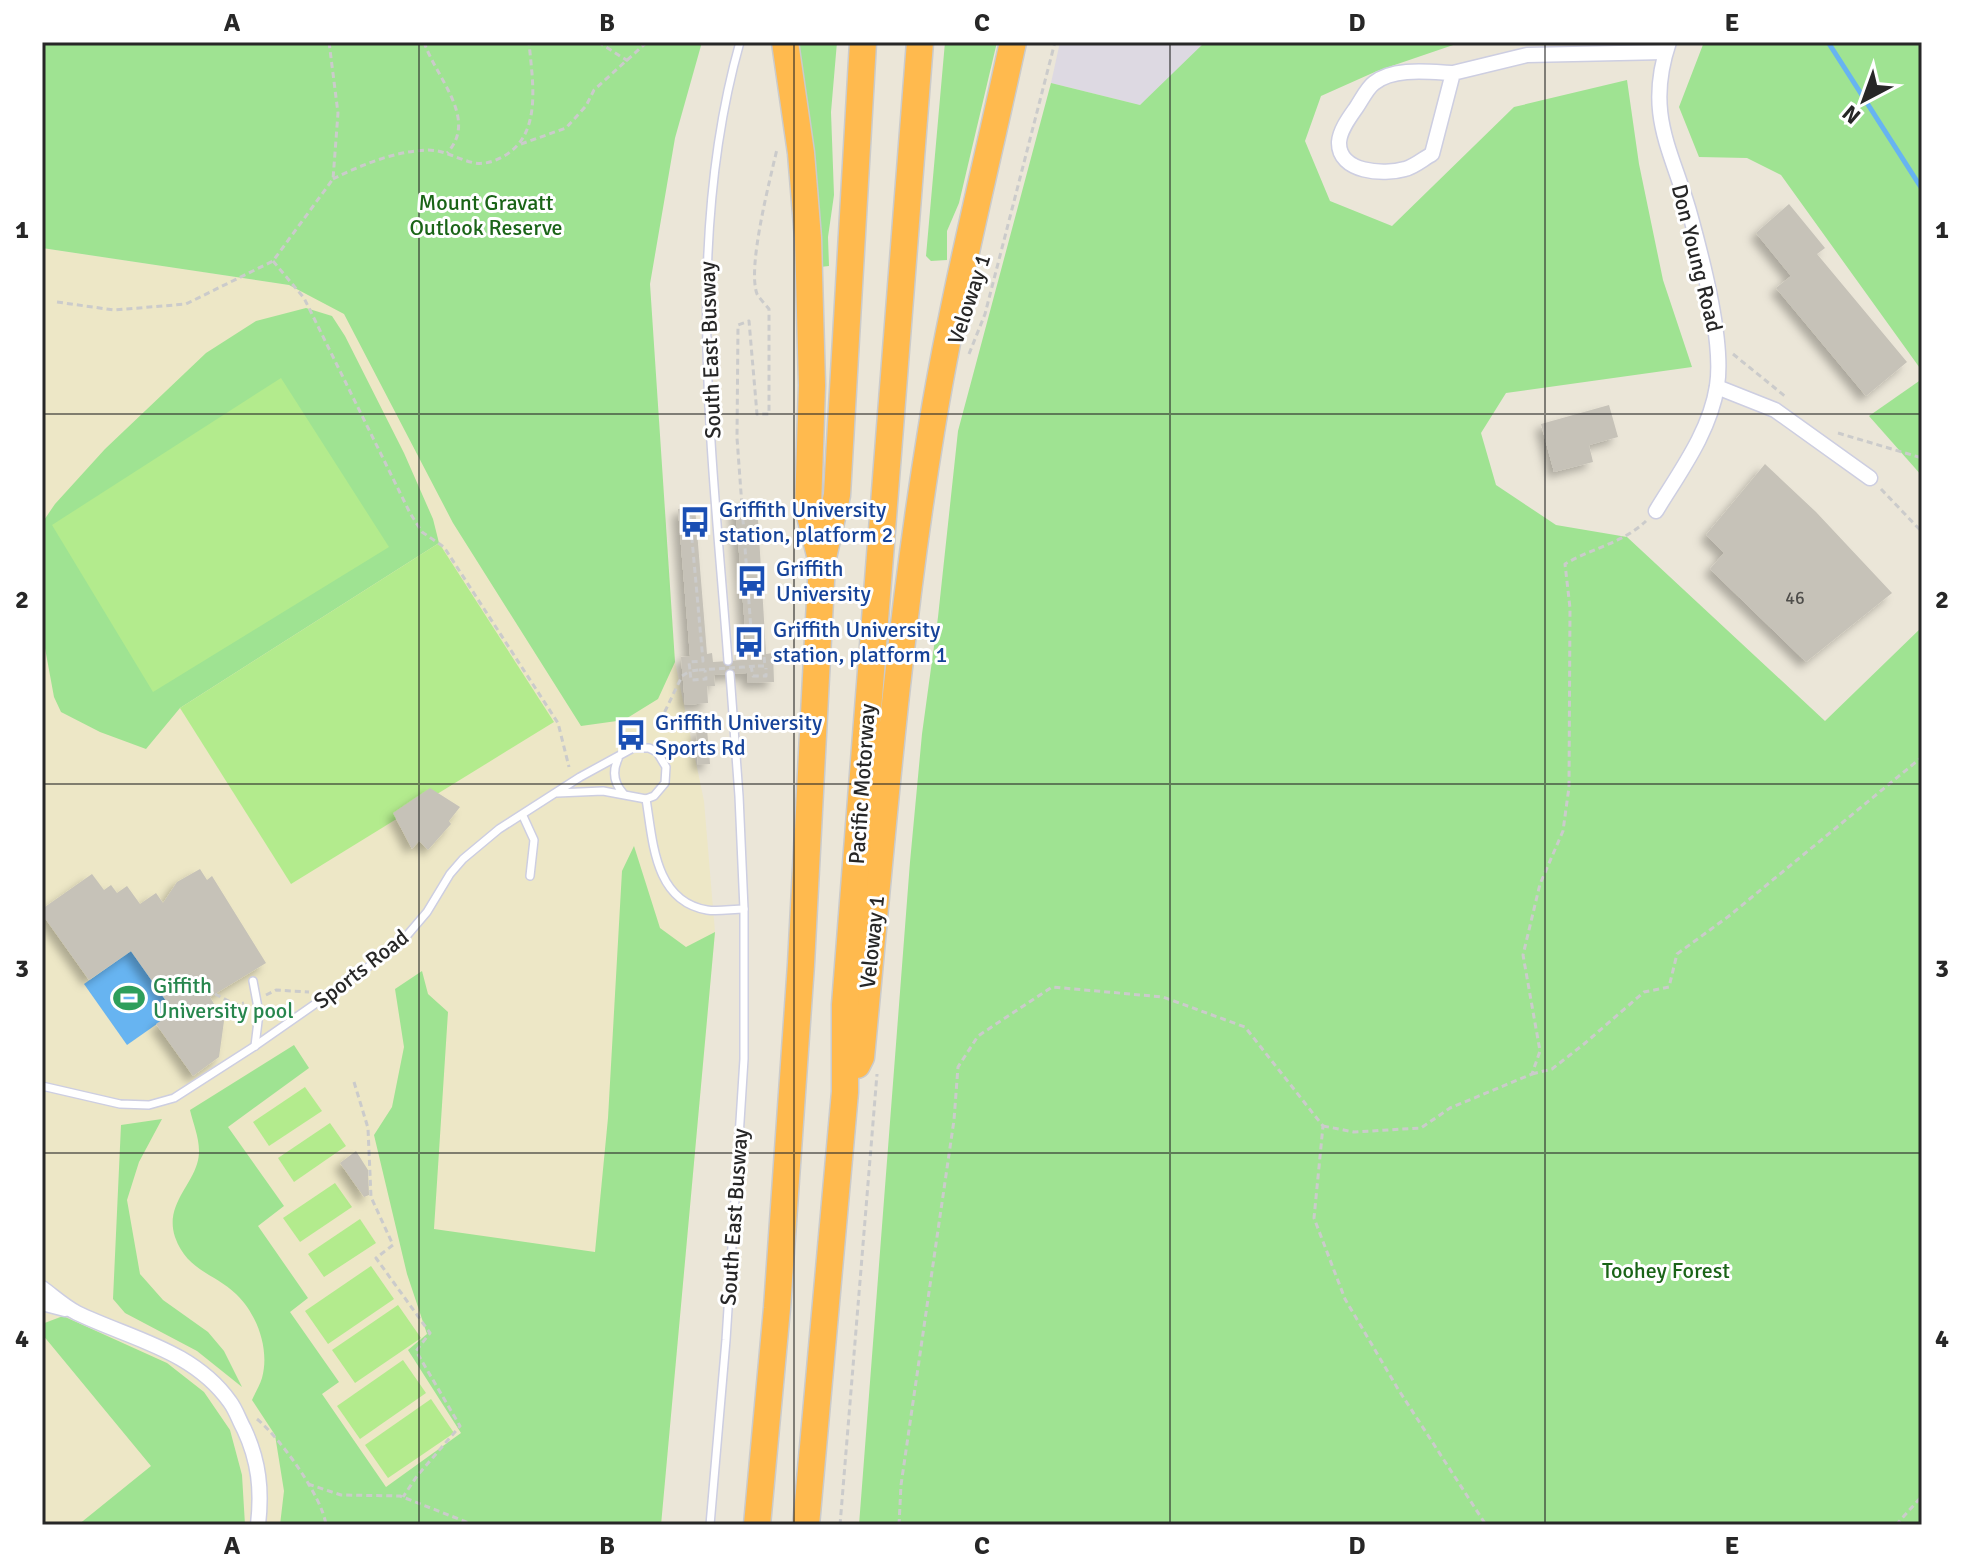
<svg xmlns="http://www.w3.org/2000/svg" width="1964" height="1567" font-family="Signika,sans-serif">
  <defs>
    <filter id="shadow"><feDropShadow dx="-6" dy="6" stdDeviation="4" flood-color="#0004"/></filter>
  </defs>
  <rect width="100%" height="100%" fill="#ebe6d8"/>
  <polygon fill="#ddd9e2" points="1060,42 1208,42 1140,105 1051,83"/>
  <polygon fill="#ede7c6" points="42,248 289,285 662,471 675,662 704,801 715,932 661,1525 42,1525"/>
  <g fill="#9fe392">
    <polygon points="42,42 702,42 675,138 650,284 675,662 658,699 624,720 581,726 453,523 344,314 289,285 42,248"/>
    <polygon points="798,42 837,42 831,112 834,195 828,237 829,266 820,267 808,112"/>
    <polygon points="945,42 997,42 959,203 947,231 947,260 931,261 926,256"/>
    <polygon points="1205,42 1462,42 1377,71 1321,96 1305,141 1330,201 1392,226 1514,107 1627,80 1639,164 1663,280 1692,367 1506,393 1481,433 1496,485 1556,525 1627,537 1825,721 1922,627 1922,1525 859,1525 910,862 922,734 938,617 958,431 1051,83 1140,105"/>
    <polygon points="1704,42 1922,42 1922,371 1781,175 1747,158 1699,157 1679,107"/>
    <polygon points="306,308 332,316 345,336 404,453 433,519 439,543 180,708 146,749 100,732 61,712 54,697 42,632 42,523 55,504 105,449 206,353 256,321"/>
    <polygon points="1922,379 1922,476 1869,416"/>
    <path d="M634 846 660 928 686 947 715 932 661 1525H280L284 1491 275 1435 252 1400C255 1393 260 1385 262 1378 270 1349 257 1314 236 1294 214 1273 187 1271 175 1237 165 1207 190 1187 197 1164 203 1146 194 1127 190 1110L294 1045 309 1068 228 1127 284 1206 258 1226 308 1298 290 1312 339 1382 322 1394 386 1487 461 1433 408 1350 427 1334 407 1274 374 1135 392 1107 404 1047 395 989 422 971 428 994 448 1012 434 1229 595 1252 608 1118 622 871Z"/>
    <polygon points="162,1119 139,1162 127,1200 140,1274 163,1300 208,1332 224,1351 242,1387 197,1351 125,1313 113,1299 121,1125"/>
    <polygon points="63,1316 167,1363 204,1392 230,1430 242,1475 245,1525 78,1525 151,1466 42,1334 42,1324"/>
  </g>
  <g fill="#b3eb8d">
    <polygon points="281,378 389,547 153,692 52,525"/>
    <polygon points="439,543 554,722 291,884 180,708"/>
    <polygon points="305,1087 322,1111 269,1146 253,1122"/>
    <polygon points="330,1123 346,1146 294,1182 278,1158"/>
    <polygon points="335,1183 352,1207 300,1242 283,1218"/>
    <polygon points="360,1219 376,1243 324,1277 308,1254"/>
    <polygon points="371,1266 394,1299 328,1344 305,1311"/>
    <polygon points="398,1305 421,1338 355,1383 332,1350"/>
    <polygon points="403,1360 426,1393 360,1439 337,1406"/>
    <polygon points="431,1399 454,1433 388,1478 365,1445"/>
  </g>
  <polygon fill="#67b4f1" points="131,951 174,1012 127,1045 84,984"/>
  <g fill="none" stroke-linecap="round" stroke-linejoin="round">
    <polyline stroke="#67b4f1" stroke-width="5" points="1828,42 1922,189"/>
  </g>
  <g fill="#c6c2b8" filter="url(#shadow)">
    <polygon points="1789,204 1825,248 1817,254 1907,362 1866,396 1776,288 1791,276 1756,233"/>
    <polygon points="1609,405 1618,437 1589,445 1593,462 1554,472 1541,424"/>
    <polygon points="1765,464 1816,512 1892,593 1806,662 1710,569 1724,553 1706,535"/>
    <polygon points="757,502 766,654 773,653 774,682 748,683 747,673 714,675 715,686 707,686 708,703 685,705 681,657 690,656 678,509 695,507 707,654 712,653 713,662 744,660 743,653 747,653 735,503"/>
    <polygon points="702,729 707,729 710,764 698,765 696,730"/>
    <polygon points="430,788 460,807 449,821 451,824 428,850 419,841 412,849 393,813"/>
    <polygon points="200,869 207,880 212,876 266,963 210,997 224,1021 219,1057 193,1076 156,1024 174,1012 131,951 89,980 42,914 42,909 92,874 104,890 111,885 117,893 127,886 140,904 156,893 163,903 177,882"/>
    <polygon points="356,1151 368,1170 369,1195 364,1197 340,1163"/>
  </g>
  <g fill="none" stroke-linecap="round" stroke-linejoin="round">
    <defs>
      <g id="service">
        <path d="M728 661C713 456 683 243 740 42"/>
        <path d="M618 759C612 772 614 783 623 793"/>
        <path d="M646 799C653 841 654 901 707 910 718 912 732 909 744 909"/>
        <polyline points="523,816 534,840 530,876"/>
        <polyline points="253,981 259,1013 255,1046"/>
        <polyline points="42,1086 120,1104 149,1105 174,1098 255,1046 398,946 427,912 450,874 463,859 499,829 580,777 633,748 649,748 657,752 666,767 665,783 654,796 646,799 603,791 557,793"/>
        <polyline points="710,1525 726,1340 744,1059 744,909 739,796 730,674"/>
      </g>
      <g id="minor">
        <path d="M1453 73C1430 72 1394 67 1374 83 1367 88 1361 101 1356 108 1349 118 1340 130 1339 142 1338 173 1384 175 1405 169 1414 167 1423 159 1432 154L1453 73 1527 55 1665 52"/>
        <polyline points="1717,387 1775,410 1870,478"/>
        <path d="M1656 511C1679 473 1710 432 1717 386 1724 343 1703 262 1691 218 1673 151 1644 116 1669 42"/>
        <path d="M42 1288C53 1296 65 1307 77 1313 131 1339 193 1350 230 1402 236 1410 239 1420 244 1429 259 1461 262 1490 258 1525"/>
        <polyline points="42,1303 65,1309"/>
      </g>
      <g id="motorway">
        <polyline points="785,42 801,153 808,238 812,385 808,508 821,559"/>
        <path d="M857 1065 861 1057C881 849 897 639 931 432 952 301 985 172 1013 42"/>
        <polyline points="757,1525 777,1308 801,964 822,562 837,495 863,42"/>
        <polyline points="806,1525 845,1092 845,1005 920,42"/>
      </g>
    </defs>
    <use href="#service" stroke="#cdcee1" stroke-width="10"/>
    <use href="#minor" stroke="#cdcee1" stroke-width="17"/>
    <use href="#motorway" stroke="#cbcbcb" stroke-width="29"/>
    <g stroke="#cbcbcb" stroke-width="3" stroke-dasharray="6 4" stroke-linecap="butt">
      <path d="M424 42C436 78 479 119 447 153"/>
      <polyline points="598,42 628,61"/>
      <polyline points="521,144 566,128 586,106 594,90 647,42"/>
      <path d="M333 179C361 165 395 151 428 150 445 150 459 160 475 163 487 165 501 159 510 152 542 128 532 78 529 42"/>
      <polyline points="273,261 304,298 410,513 422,532 444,547 558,723 569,767"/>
      <polyline points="57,302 114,310 186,304 273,261 333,179 338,113 329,42"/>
      <polyline points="969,354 985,314 1055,42"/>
      <polyline points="1733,354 1786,397"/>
      <polyline points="1838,433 1922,458"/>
      <polyline points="1881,489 1922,532"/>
      <polyline points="690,517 703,661 689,662 690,671 699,670"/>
      <polyline points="751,666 753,676 766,676 766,668"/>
      <path d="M758 666H765L764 657H753L737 438 738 325 749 321 757 414H769V309C765 304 760 299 757 294 747 267 770 180 777 149"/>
      <polyline points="656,730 682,676 690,671 691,680 706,679 705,670"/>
      <polyline points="215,994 236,1005 244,1003"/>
      <polyline points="266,995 276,990 309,992"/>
      <polyline points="1532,1074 1552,1069 1584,1044 1644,992 1669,987 1677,954 1729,916 1922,757"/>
      <polyline points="354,1082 368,1128 371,1197 393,1245 376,1258 430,1333 416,1351 460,1426 417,1476 403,1497"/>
      <path d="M1323 1126 1354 1132 1421 1128 1450 1108 1532 1074 1540 1051 1523 955 1540 884 1563 831 1569 787 1570 608 1565 564C1592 548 1623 543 1646 521"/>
      <path d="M257 1419C280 1438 322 1496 326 1525"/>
      <polyline points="308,1484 341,1495 400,1496 474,1525"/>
      <polyline points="840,1525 877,1074"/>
      <polyline points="899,1525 901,1485 954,1120 958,1067 978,1036 1052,987 1163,997 1245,1027 1323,1126 1314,1218 1345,1299 1398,1389 1486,1525"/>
      <polyline points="1896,1525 1922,1496"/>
    </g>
    <use href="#service" stroke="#fff" stroke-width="7"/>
    <use href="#minor" stroke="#fff" stroke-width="14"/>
    <use href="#motorway" stroke="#ffba4e" stroke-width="26"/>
    <polyline stroke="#cbcbcb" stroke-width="3" stroke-dasharray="6 4" stroke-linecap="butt" points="699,670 758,666"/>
  </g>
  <path fill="none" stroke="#272727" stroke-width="2" stroke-opacity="0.55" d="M419 42V1525M794 42V1525M1170 42V1525M1545 42V1525M42 414H1922M42 784H1922M42 1153H1922"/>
  <defs>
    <symbol id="bus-bare" viewBox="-9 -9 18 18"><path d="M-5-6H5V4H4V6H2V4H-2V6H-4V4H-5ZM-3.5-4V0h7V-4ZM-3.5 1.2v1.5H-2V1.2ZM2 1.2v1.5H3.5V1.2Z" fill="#1a4fb4" stroke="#fff" stroke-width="2.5" paint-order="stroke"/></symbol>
    <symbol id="stadium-bare" viewBox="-9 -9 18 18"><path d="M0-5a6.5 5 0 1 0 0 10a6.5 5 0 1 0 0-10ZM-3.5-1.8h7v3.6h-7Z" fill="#2e9e5b" stroke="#fff" stroke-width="2.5" paint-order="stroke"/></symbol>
  </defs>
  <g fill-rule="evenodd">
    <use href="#bus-bare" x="673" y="500" width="44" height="44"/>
    <use href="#bus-bare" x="730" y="559" width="44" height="44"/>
    <use href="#bus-bare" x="727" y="620" width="44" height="44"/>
    <use href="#bus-bare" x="609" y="713" width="44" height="44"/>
    <use href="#stadium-bare" x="107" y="976" width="44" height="44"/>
  </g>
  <g text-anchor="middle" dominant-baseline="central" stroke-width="6" stroke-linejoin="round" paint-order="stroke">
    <g font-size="18" fill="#4f4e4b">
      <text x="1795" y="598">46</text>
    </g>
    <g font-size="22" fill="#1a6417" stroke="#fff">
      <text x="486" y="202">Mount Gravatt<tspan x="486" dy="25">Outlook Reserve</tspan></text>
      <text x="1666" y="1270">Toohey Forest</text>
    </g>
    <g font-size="22" fill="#272727" stroke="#fff">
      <text transform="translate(1697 258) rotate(76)">Don Young Road</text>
      <text transform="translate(969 299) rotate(-72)">Veloway 1</text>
      <text transform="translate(710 350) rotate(-92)">South East Busway</text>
      <text transform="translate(862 784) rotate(-86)">Pacific Motorway</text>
      <text transform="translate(872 942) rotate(-84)">Veloway 1</text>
      <text transform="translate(361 969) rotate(-38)">Sports Road</text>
      <text transform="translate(734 1217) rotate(-86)">South East Busway</text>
    </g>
    <g font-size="22" fill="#164399" stroke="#fff" text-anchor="start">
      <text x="719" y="509">Griffith University<tspan x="719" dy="25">station, platform 2</tspan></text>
      <text x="776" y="568">Griffith<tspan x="776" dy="25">University</tspan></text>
      <text x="773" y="629">Griffith University<tspan x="773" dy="25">station, platform 1</tspan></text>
      <text x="655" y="722">Griffith University<tspan x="655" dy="25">Sports Rd</tspan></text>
    </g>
    <g font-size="22" fill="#27864d" stroke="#fff" text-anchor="start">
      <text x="153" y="985">Giffith<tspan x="153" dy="25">University pool</tspan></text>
    </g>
  </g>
  <rect width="1964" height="1567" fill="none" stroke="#ffffff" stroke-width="88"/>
  <g transform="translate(1864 100) rotate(221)" stroke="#ffffff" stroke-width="6" paint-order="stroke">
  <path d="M0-6L14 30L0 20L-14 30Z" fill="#272727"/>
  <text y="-12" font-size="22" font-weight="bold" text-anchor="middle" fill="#272727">N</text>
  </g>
  <rect x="44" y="44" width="1876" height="1479" fill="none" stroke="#272727" stroke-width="3"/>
  <g font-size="26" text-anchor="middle" font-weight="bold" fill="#272727">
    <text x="232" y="31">A</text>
    <text x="607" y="31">B</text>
    <text x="982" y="31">C</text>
    <text x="1357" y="31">D</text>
    <text x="1732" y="31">E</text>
    <text x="22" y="238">1</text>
    <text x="1942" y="238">1</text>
    <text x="22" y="608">2</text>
    <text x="1942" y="608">2</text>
    <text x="22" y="977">3</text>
    <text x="1942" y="977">3</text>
    <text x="22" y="1347">4</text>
    <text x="1942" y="1347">4</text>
    <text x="232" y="1554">A</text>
    <text x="607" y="1554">B</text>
    <text x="982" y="1554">C</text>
    <text x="1357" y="1554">D</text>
    <text x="1732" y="1554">E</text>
  </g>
</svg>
